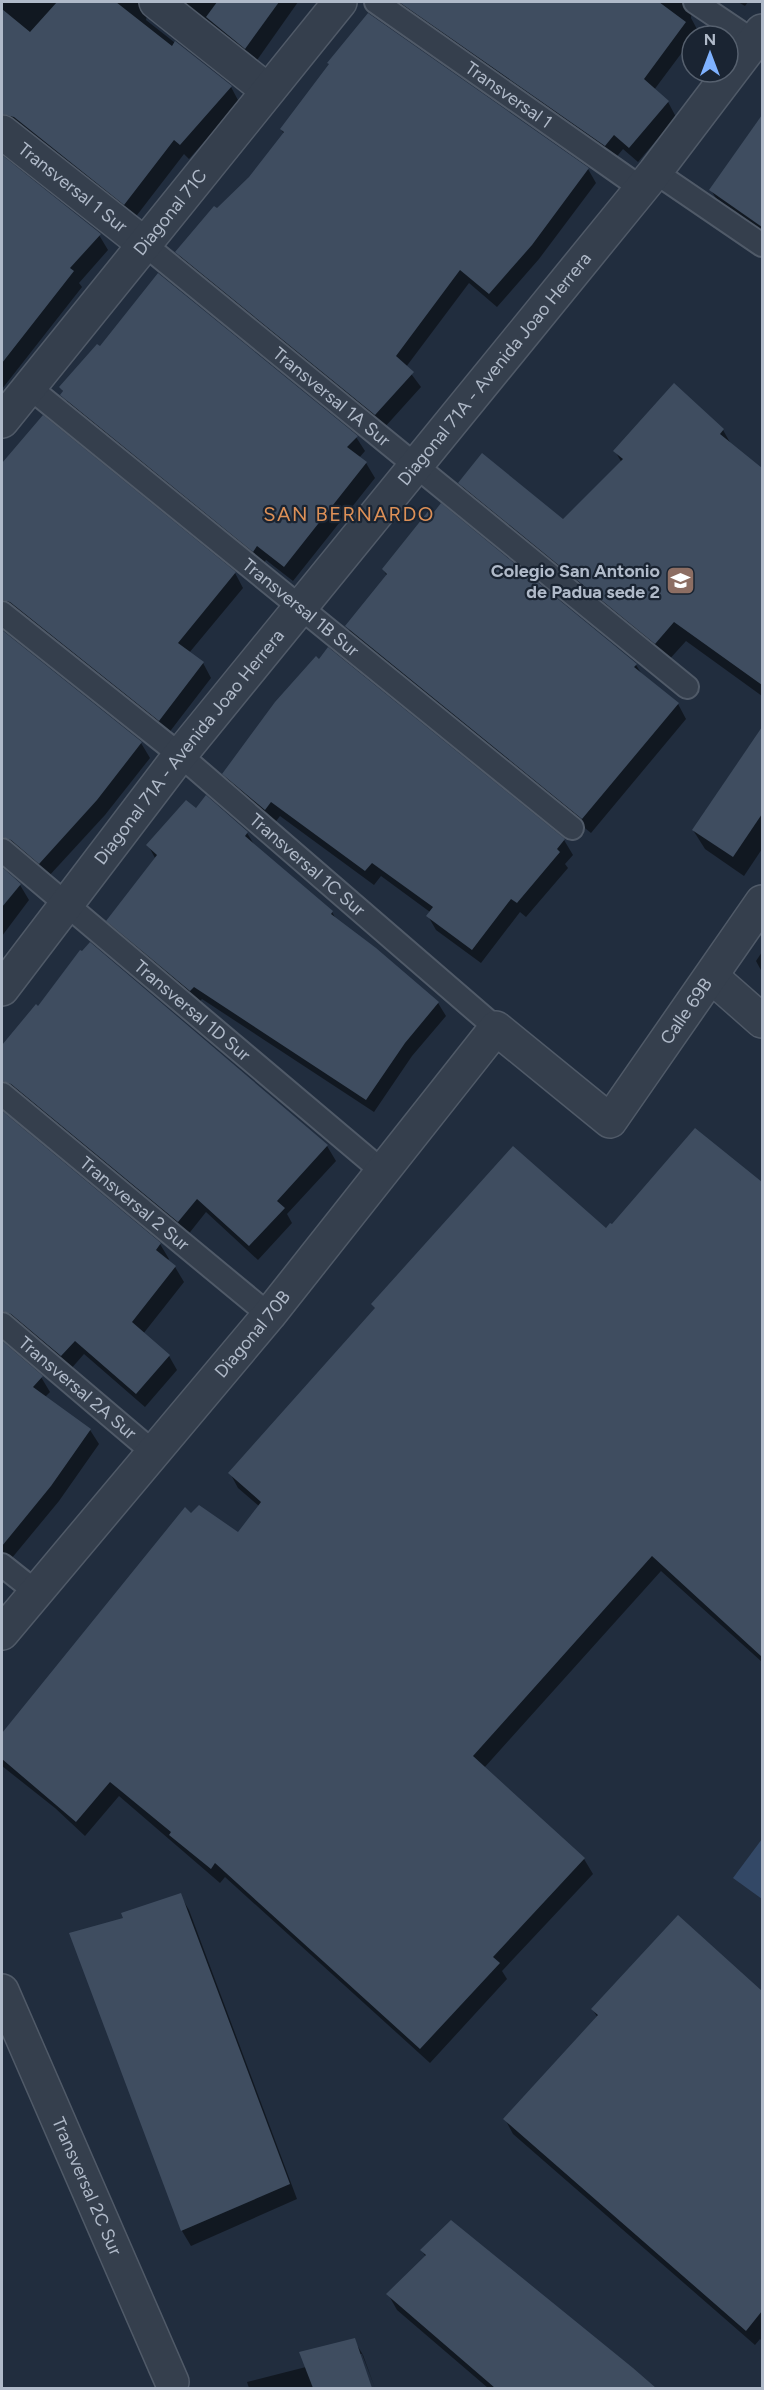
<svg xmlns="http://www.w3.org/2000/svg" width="764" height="2390" font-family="Figtree,sans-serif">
  <rect width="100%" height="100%" fill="#212d3e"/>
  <polygon fill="#334866" points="762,1839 762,1899 733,1878"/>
  <g fill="#0007">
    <polygon points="2,2 156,2 149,6 146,20 231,87 239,102 189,159 184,154 134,219 2,131"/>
    <polygon points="176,2 298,2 255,63"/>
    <polygon points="392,2 720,2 716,8 692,9 691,18 698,31 654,90 668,102 676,117 638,162 623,149 614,160"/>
    <polygon points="738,2 748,2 745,6"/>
    <polygon points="281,129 588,169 596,183 539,259 497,307 469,283 406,367 421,387 384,428 185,266 177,252 250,178 284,134"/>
    <polygon points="747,139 762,150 762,236 720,205 711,190"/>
    <polygon points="2,157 99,235 108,250 79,283 82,287 2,389"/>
    <polygon points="675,386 723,430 732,446 762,470 762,696 686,641 667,662 471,502 460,483 564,521 622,463 615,451"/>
    <polygon points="61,387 356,437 365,451 359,458 366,463 375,478 293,581 266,560 262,566 71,410"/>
    <polygon points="43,418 235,573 243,588 189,653 203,663 211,678 168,734 2,618 2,466"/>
    <polygon points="441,506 636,665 643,676 678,704 686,719 591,833 355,641 347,626 387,576 383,569"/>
    <polygon points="2,632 141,743 150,758 105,815 48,877 2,855"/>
    <polygon points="328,650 564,840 573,855 565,864 568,868 526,917 520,912 481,963 436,930 428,916 430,912 381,876 374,885 280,816 274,824 232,788 224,774"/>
    <polygon points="762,730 762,849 744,876 705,849 693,830"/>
    <polygon points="196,811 247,833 255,846 332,912 337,921 375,949 438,1003 446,1016 412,1056 374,1112 202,999 198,1003 116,934 108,921 155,858 148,845"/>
    <polygon points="2,869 20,885 29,900 2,936"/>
    <polygon points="90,944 327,1146 336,1161 287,1214 292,1223 258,1260 206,1212 187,1236 2,1100 2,1048 36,1006 38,1008"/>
    <polygon points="762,952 762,972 756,961"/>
    <polygon points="2,1113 160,1244 169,1259 167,1261 175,1267 184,1282 143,1334 169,1356 177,1370 145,1407 84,1354 70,1370 2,1329"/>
    <polygon points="696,1130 762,1184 762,1662 661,1571 484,1768 584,1859 593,1874 502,1971 507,1979 430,2063 225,1877 220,1883 119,1796 85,1836 55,1808 2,1766 2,1735 185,1510 192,1515 238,1534 259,1506 238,1488 230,1473 376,1309 373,1304 606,1230 612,1226"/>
    <polygon points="2,1343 41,1377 50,1392 45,1397 90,1430 99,1444 59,1501 2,1570"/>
    <polygon points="180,1895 189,1910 297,2199 191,2246 182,2231 71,1934 125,1919"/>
    <polygon points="678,1917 762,1993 762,2341 760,2339 755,2345 513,2134 505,2119 598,2018 593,2010"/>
    <polygon points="422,2251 632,2369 655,2388 488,2388 397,2310 388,2294 426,2257"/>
    <polygon points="354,2340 363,2355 375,2388 362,2354 359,2354 371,2388 249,2388 247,2382 306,2367"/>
  </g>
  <g fill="#3f4d60">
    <polygon points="57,2 116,2 172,46 175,41 232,86 180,145 174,140 124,205 14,117 2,114 2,9 30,32"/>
    <polygon points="217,2 279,2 245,49 206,17"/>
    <polygon points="399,2 659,2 686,22 644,79 669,101 629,148 614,135 605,146"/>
    <polygon points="368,13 589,168 532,245 489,294 460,270 396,356 414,372 375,415 175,252 214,206 217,208 249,177 284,132 280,129 329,64 327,63"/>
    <polygon points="762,115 762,227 709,190"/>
    <polygon points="2,155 101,234 70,268 74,271 2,363"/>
    <polygon points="158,273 358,436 347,447 367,462 284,567 257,546 253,552 60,395 63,391 59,387 97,344 100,346"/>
    <polygon points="674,383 724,429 720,434 762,468 762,685 674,622 655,644 458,483 482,453 563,519 623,459 613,451"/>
    <polygon points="43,415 236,572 178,643 204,662 159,721 10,602 2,600 2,463"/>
    <polygon points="441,503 637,664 634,667 679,703 582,819 345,626 387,574 382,569 430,509 434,512"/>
    <polygon points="2,630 142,742 97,800 39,864 11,840 2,837"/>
    <polygon points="328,647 565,839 557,849 560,852 517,903 511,899 472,950 426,916 433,907 372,863 365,871 271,802 265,810 222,774 275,702 316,656 319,659"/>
    <polygon points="762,727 762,814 733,857 692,830"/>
    <polygon points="206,795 248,832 245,836 333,911 331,914 376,948 439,1002 405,1043 366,1100 194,987 190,991 106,921 157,855 146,845 186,800 196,808"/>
    <polygon points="2,867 21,884 2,907"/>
    <polygon points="90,942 328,1145 277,1201 285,1208 249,1246 197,1199 178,1222 11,1084 2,1081 2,1045 36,1004 38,1006 80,950 82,951"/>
    <polygon points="2,1111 161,1243 156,1250 176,1266 132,1322 170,1355 136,1394 75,1341 61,1356 11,1314 2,1311"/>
    <polygon points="695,1128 762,1182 762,1657 652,1556 473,1756 585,1858 493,1957 500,1963 420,2049 215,1863 211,1869 169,1835 171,1832 110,1782 76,1822 2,1759 2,1733 185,1507 191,1513 199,1505 238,1532 261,1502 228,1473 375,1308 371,1304 513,1146 606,1228 610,1223 612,1224"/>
    <polygon points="2,1341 43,1376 33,1387 91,1429 51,1486 2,1546"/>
    <polygon points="181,1893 290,2184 181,2231 69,1933 123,1918 121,1913"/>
    <polygon points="678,1915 762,1991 762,2311 746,2331 503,2119 598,2015 591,2009"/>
    <polygon points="451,2220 633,2368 656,2388 495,2388 386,2294 426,2255 420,2250"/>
    <polygon points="355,2338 372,2388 313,2388 299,2352"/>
  </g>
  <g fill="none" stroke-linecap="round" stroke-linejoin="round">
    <defs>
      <g id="service">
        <path id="s1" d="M376 2 641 188"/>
        <polyline points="695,2 762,47"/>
        <polyline points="655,172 762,245"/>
        <path id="s2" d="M144 244 687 687"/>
        <path id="s3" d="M29 387 572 828"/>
        <path id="s4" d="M2 613 180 755 496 1028"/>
        <path id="s5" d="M2 850 382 1171"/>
        <path id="s6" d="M2 1094 269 1315"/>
        <path id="s7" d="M2 1324 154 1453"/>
        <polyline points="2,1565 36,1592"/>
      </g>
      <g id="minor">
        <polyline points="156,2 267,90"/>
        <path id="s8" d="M2 132 144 244"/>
        <path id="s9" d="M2 421 340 2"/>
        <polyline points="712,977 762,1021"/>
        <path id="s10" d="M2 989 180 755 655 172 762 31"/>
        <path id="s11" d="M2 1633 269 1315 496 1028 610 1121 762 902"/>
        <path id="s12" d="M2 1991 172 2382"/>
      </g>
    </defs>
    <use href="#service" stroke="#505a68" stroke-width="26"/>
    <use href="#minor" stroke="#505a68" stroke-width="36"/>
    <use href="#service" stroke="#353f4d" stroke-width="22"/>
    <use href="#minor" stroke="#353f4d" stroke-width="33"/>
  </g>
  <defs>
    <symbol id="school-square" viewBox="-11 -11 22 22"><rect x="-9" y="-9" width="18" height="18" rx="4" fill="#8d6e63" stroke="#1a2432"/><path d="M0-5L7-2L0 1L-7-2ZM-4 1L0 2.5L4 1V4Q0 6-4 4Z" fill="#fff"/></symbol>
  </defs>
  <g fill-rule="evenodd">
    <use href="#school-square" x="664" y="564" width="33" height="33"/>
  </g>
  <g text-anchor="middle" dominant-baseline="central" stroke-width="4.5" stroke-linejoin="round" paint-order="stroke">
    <g font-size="18" fill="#b0bac9" stroke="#1a2432">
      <text stroke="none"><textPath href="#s1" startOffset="162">Transversal 1</textPath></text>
      <text stroke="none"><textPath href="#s8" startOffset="90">Transversal 1 Sur</textPath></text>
      <text stroke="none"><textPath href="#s9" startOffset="268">Diagonal 71C</textPath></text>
      <text stroke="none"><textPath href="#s10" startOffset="792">Diagonal 71A - Avenida Joao Herrera</textPath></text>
      <text stroke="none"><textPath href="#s2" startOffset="242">Transversal 1A Sur</textPath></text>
      <text stroke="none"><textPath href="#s3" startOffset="350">Transversal 1B Sur</textPath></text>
      <text stroke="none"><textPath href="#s10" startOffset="306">Diagonal 71A - Avenida Joao Herrera</textPath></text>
      <text stroke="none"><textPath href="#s4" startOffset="396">Transversal 1C Sur</textPath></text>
      <text stroke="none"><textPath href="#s5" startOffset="249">Transversal 1D Sur</textPath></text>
      <text stroke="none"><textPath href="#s11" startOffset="1062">Calle 69B</textPath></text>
      <text stroke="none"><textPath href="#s6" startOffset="172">Transversal 2 Sur</textPath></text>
      <text stroke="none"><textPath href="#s11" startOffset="390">Diagonal 70B</textPath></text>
      <text stroke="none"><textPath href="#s7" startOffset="99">Transversal 2A Sur</textPath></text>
      <text stroke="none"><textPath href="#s12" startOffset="213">Transversal 2C Sur</textPath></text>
    </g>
    <g font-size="18" font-weight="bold" fill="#b0bac9" stroke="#1a2432" text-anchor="end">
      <text x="660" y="571">Colegio San Antonio<tspan x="660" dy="21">de Padua sede 2</tspan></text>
    </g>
    <g font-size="20" letter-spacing="1.5" fill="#dd9057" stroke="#1a2432">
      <text x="349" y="514">SAN BERNARDO</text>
    </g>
  </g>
  <rect width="764" height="2390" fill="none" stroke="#b0bac9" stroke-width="6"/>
  <g transform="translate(710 54)"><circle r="28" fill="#1a2432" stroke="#56606e" stroke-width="1.5"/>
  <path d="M0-4.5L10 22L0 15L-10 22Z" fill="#7fb2ff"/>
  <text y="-9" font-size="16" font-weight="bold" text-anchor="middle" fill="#b0bac9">N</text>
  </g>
</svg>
